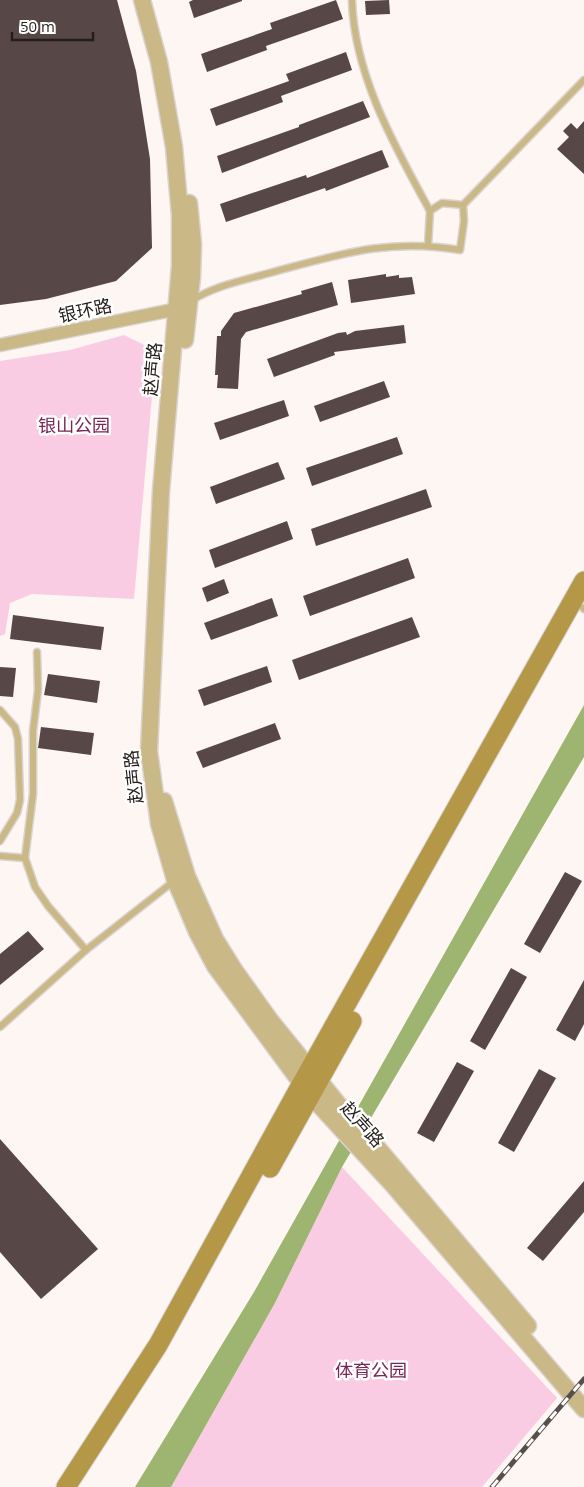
<svg xmlns="http://www.w3.org/2000/svg" width="584" height="1487" font-family="'Open Sans','Noto Sans SC',sans-serif">
  <rect width="100%" height="100%" fill="#fdf6f2"/>
  <g fill="#facce3">
    <polygon points="124,335 156,351 134,599 32,594 10,603 5,634 0,636 0,361 70,350"/>
    <polygon points="342,1167 557,1398 482,1487 171,1487 275,1303"/>
  </g>
  <polygon fill="#9db571" points="584,705 584,757 342,1167 275,1303 171,1487 135,1487 254,1292"/>
  <g fill="#574746">
    <polygon points="0,0 117,0 136,71 150,159 152,248 116,281 46,299 0,305"/>
    <polygon points="193,0 242,0 242,1 194,18 189,2"/>
    <polygon points="336,0 343,19 266,46 267,50 207,72 201,54 272,29 270,23"/>
    <polygon points="389,0 390,14 366,15 365,1"/>
    <polygon points="346,52 352,70 281,96 283,102 216,126 210,109 289,81 286,74"/>
    <polygon points="363,101 370,117 222,173 217,156 299,127 299,125"/>
    <polygon points="584,121 584,174 557,149 569,137 563,131 571,123 577,129"/>
    <polygon points="382,150 389,167 326,191 325,188 226,222 220,204 306,175 307,178"/>
    <polygon points="386,274 386,277 399,275 399,278 412,277 415,294 351,303 348,280"/>
    <polygon points="332,282 338,305 246,332 241,339 238,389 217,388 218,375 215,375 217,336 221,336 221,331 234,313 302,294 301,291"/>
    <polygon points="404,325 406,343 334,352 335,355 274,377 267,359 338,333 346,332 347,335 355,331"/>
    <polygon points="384,381 390,397 320,422 314,406"/>
    <polygon points="284,400 289,416 220,440 214,423"/>
    <polygon points="397,437 403,454 312,486 306,468"/>
    <polygon points="278,462 285,479 216,504 210,487"/>
    <polygon points="426,489 432,507 316,546 311,529"/>
    <polygon points="287,521 293,539 215,568 209,550"/>
    <polygon points="408,558 415,578 310,616 303,596"/>
    <polygon points="224,579 229,593 207,602 202,588"/>
    <polygon points="272,598 278,616 211,640 204,623"/>
    <polygon points="13,615 104,627 101,650 10,639"/>
    <polygon points="412,617 420,637 299,680 292,660"/>
    <polygon points="267,666 272,682 204,706 198,690"/>
    <polygon points="0,667 16,668 13,697 0,696"/>
    <polygon points="48,674 100,681 97,703 44,695"/>
    <polygon points="275,723 281,739 203,768 196,752"/>
    <polygon points="41,727 94,733 91,755 38,748"/>
    <polygon points="565,872 582,881 540,953 524,944"/>
    <polygon points="28,931 44,949 0,985 0,954"/>
    <polygon points="511,968 527,977 485,1050 470,1041"/>
    <polygon points="584,980 584,1024 575,1041 556,1030"/>
    <polygon points="457,1062 474,1071 434,1142 417,1133"/>
    <polygon points="539,1069 556,1078 514,1152 498,1143"/>
    <polygon points="0,1139 98,1249 41,1299 0,1252"/>
    <polygon points="584,1181 584,1212 543,1261 527,1248"/>
  </g>
  <g fill="none" stroke-linecap="round" stroke-linejoin="round">
    <defs>
      <g id="service">
        <path d="M352 0C354 75 395 147 430 211"/>
        <polyline points="463,205 584,80"/>
        <path d="M191 301C216 285 245 280 273 272 341 254 389 238 460 250L464 221 463 205 442 203 430 211 428 246"/>
        <polyline points="583,608 584,609"/>
        <polyline points="0,710 15,727 18,739 20,800 17,813 0,841"/>
        <polyline points="0,856 25,858 33,794 33,731 38,690 37,652"/>
        <polyline points="25,858 35,887 48,906 86,950"/>
        <polyline points="0,1027 86,950 174,881"/>
      </g>
      <polyline id="minor" points="0,345 177,309"/>
      <g id="tertiary">
        <polyline points="142,0 159,62 174,147 180,215 180,266 161,491 149,751 159,824 175,880 197,932 215,966 310,1095 393,1185 584,1409"/>
        <polyline points="185,340 192,277 193,244 189,203"/>
        <polyline points="164,801 187,876 215,939 235,971 270,1020 343,1110 376,1146 528,1326"/>
      </g>
      <g id="secondary">
        <polyline points="270,1168 352,1021"/>
        <polyline points="66,1487 158,1345 302,1083 584,581"/>
      </g>
    </defs>
    <use href="#service" stroke="#dad3cf" stroke-width="9"/>
    <use href="#minor" stroke="#dad3cf" stroke-width="15"/>
    <use href="#tertiary" stroke="#dad3cf" stroke-width="19"/>
    <use href="#secondary" stroke="#dad3cf" stroke-width="21"/>
    <use href="#service" stroke="#cab886" stroke-width="6"/>
    <use href="#minor" stroke="#cab886" stroke-width="12"/>
    <use href="#tertiary" stroke="#cab886" stroke-width="16"/>
    <use href="#secondary" stroke="#b49747" stroke-width="19"/>
    <defs>
      <polyline id="rail" points="492,1487 584,1379"/>
    </defs>
    <use href="#rail" stroke="#56504c" stroke-width="5"/>
    <use href="#rail" stroke="#fff" stroke-width="3" stroke-dasharray="9" stroke-linecap="butt"/>
  </g>
  <g text-anchor="middle" dominant-baseline="central" stroke-width="5" stroke-linejoin="round" paint-order="stroke">
    <g font-size="18" fill="#241e1a" stroke="#fff">
      <text transform="translate(85 310) rotate(-12)">银环路</text>
      <text transform="translate(152 369) rotate(-85)">赵声路</text>
      <text transform="translate(133 777) rotate(-96)">赵声路</text>
      <text transform="translate(363 1124) rotate(48)">赵声路</text>
    </g>
    <g font-size="18" fill="#772656" stroke="#fff">
      <text x="74" y="425">银山公园</text>
      <text x="371" y="1370">体育公园</text>
    </g>
  </g>
  <path d="M12 32v8h81v-8" fill="none" stroke="#241e1a" stroke-width="2.5"/>
  <text x="20" y="32" font-size="15" fill="#241e1a" stroke="#ffffff" stroke-width="4" paint-order="stroke">50 m</text>
</svg>
